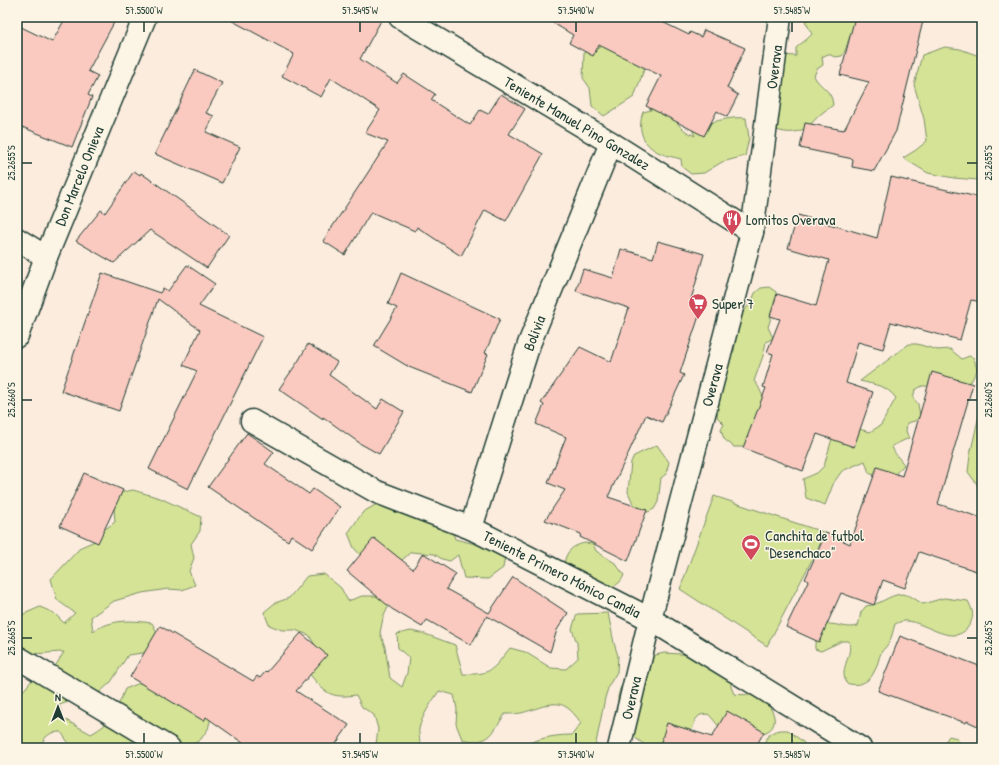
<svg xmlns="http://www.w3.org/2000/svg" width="999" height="765" font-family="'Patrick Hand',sans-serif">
  <rect width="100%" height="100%" fill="#fcecde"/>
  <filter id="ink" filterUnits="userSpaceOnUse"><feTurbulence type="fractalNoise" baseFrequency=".025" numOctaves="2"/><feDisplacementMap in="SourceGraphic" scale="8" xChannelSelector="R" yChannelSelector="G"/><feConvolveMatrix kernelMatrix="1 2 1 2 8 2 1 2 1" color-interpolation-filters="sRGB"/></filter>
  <g filter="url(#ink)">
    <g fill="#d5e396" stroke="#7a9065">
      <path d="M814 17H830L834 19 842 17H886L857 34 850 36C847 43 847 49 842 56L835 57 828 54 822 57 823 65 817 69 814 76C820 88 832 89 833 105 829 109 825 110 821 114 818 116 815 120 812 123 799 135 786 134 771 128L781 55 796 56V48C801 43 807 40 812 34L805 21Z"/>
      <polygon points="622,40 645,67 634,97 604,116 592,106 590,88 583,78 584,52"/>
      <polygon points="945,47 960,49 982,57 982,183 978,180 954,178 928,173 903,158 916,150 927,141 924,119 914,85 922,55"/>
      <path d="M649 107 672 112C677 125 682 130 695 136L692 129C709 123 728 116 746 118L749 138 745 156 722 162 704 173 691 174 682 167 681 159C674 157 666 156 660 153 642 145 637 129 643 112L651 110Z"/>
      <path d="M769 287 776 292 777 299 768 327 773 338 766 342 763 356 754 381C760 387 761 394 765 401L744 447H734L724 439 721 430 724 424 717 417 725 365 734 351 737 332V320L752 301 755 293 761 288Z"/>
      <path d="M909 344H917L938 350 950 349 962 359 969 356 974 358 977 370 972 380 964 386H922L915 390 913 398 918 404 920 416 915 421 907 423 906 431 909 438 892 446C894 454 899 457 904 465L888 481 869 473 865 461 842 471 834 482 825 505 806 498 803 479 817 473 824 466 833 435 840 424 870 432 881 425 896 398C886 385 875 385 860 381Z"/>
      <polygon points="982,382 982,491 968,472 970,455 979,415"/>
      <polygon points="657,445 669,462 666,474 661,478 658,502 654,509 648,512 642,512 635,508 628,492 631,462 634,456"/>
      <path d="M133 490 160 498 201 517 200 531 191 544 194 558 189 571 195 585 182 590 168 589 142 593 114 601 91 617 93 631C114 619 129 620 152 623L159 636 157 651 128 655 111 682 100 692 59 705 64 719 91 734C113 722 116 711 125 689L152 678 215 702 208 729 201 739 188 748H178L137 739 132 743 133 748H72L61 732C48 732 44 737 40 748H17V691H23L41 669 56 665 64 652C49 652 30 657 17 649V617L40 607 54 613 64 623 75 613 57 600 51 579 81 547 95 541 104 530 115 522 114 508 118 493Z"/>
      <polygon points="714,496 826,533 767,646 680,589"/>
      <polygon points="428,503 440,503 449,521 455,539 475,544 495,543 505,556 503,568 488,579 464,578 458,555 450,561 442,559 434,554 411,552 402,560 364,559 354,548 348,533 363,512 377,504 407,509"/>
      <path d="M585 543 593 544 596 551 615 563 624 575C616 594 601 585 587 579 580 575 572 572 564 569 564 554 570 546 585 543Z"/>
      <path d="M324 574 341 588 348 601 362 596H377L389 605 383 618 380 633 385 647 390 678 402 687 407 673 409 658 398 648 397 634 411 631 425 634 455 645 463 674C492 675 492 670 510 648L525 652 551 668 566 669 578 658 577 643 572 629 577 614 608 613 614 643 618 656 617 672 609 685 605 698 595 748H518C536 739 552 735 572 735L581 723C560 692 550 706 521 713 516 714 510 714 505 714 491 735 490 745 462 739L456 724 457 709 454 695 439 691C432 702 422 715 419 729 418 736 422 742 418 748H378L376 745 378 729 374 715 362 707 356 695C329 699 324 692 308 672L316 647 309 635 295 630H282L269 625 264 612 275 603 289 598 307 576Z"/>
      <path d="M902 594 910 596 923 604 944 598 968 601C972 609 975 615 970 624 956 650 926 622 907 621 903 620 900 622 895 624 893 630 892 638 888 644 886 647 884 649 882 651 878 658 878 666 874 672 869 683 857 687 846 683 839 667 853 657 849 641H842L821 651 815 649C814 637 820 632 828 624 839 624 847 629 858 626L861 612 866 606C881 605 888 595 902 594Z"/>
      <path d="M664 653 681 654 710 659 731 679V687L734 694C741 695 748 694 755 696 774 703 785 730 759 734 754 735 747 733 741 732 736 732 727 732 723 730 718 727 713 718 708 714L700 715 695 720 693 728 674 748H649L630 734 618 706V697L620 689 628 674 648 657Z"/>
      <path d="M781 730H788L803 742 807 748H761C768 738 767 732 781 730Z"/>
      <polygon points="949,736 957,738 962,748 941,748"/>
    </g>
    <g fill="#facac0" stroke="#1f3d34">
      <polygon points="66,17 117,17 88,71 98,76 88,95 92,97 72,147 17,125 17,25 52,42"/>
      <polygon points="225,17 383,17 360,59 397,83 404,74 435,94 431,100 470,125 480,110 488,114 501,94 525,109 509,134 543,154 506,221 485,210 461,256 417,227 415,231 371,212 345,255 323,241 388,142 365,133 380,110 331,78 321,97 282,76 294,54"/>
      <polygon points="543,17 652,17 689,35 690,32 701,37 704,30 745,48 727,88 738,95 727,117 717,111 704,136 646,106 661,76 599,45 593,56 569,43 573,35"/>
      <polygon points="855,17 924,17 896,131 874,171 852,167 853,159 800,148 805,123 844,130 869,82 840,75"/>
      <polygon points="195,70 222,83 206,113 214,116 206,132 240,147 222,183 155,154"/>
      <polygon points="134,171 140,175 141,173 229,235 207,268 150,230 114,263 76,241 101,210 105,213"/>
      <polygon points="891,177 982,198 982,302 971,300 960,340 891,322 883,349 858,342 846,383 873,392 854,447 817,434 803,471 743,448 766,388 763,387 773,354 767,352 780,319 770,316 777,294 816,306 829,260 788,248 798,215 877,238"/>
      <polygon points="658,241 704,254 690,303 702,307 680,373 684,375 662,422 646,415 608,497 647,510 628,561 580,537 581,534 545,520 565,490 548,483 566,437 536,424 544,405 541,403 580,347 611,362 629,308 576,291 583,269 613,278 621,249 653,258"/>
      <polygon points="187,265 215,284 199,306 263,337 188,489 149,469 197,371 183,365 200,330 158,299 119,411 61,391 102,273 160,293 163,288 168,291"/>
      <polygon points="401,273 500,319 485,353 488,354 472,392 409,367 374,346 397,308 388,304"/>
      <polygon points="308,344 337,362 329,375 377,409 383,399 404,412 379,454 361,444 323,417 323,419 279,389 299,360"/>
      <polygon points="932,372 973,384 938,504 982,518 982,573 919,552 905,588 883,580 874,605 841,593 819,642 786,627 808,581 805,579 826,533 850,544 877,467 902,476"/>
      <polygon points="247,433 274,452 265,464 309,494 313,489 340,507 312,549 291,535 288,541 208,487"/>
      <polygon points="84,473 123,490 98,543 60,526"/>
      <polygon points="374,538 413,569 423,553 456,574 446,589 489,613 513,577 568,613 557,630 550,652 487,616 471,645 427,620 422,627 392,609 347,571"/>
      <polygon points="160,626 253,681 257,676 260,678 266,671 267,672 301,633 327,655 296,691 349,725 333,748 250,748 206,717 204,721 130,677"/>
      <polygon points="900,636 982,667 982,728 967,721 966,723 878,691"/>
      <polygon points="727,711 764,732 755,748 659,748 667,723 712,737"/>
    </g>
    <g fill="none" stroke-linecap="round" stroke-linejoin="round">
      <defs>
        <g id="street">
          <polyline points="400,17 611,143 752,232"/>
          <polyline points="17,239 46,257"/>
          <polyline points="17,336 46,257 145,17"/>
          <polyline points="252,421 377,492 471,528 650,619 860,748"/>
          <polyline points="471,528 529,344 611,143"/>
          <polyline points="17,657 169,748"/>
          <polyline points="619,748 650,619 752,232 780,17"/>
        </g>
      </defs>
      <use href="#street" stroke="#1f3d34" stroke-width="25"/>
      <use href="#street" stroke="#fcf5e5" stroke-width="22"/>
    </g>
  </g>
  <path fill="none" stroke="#1f3d34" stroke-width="1.5" d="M144 22V32M360 22V32M576 22V32M792 22V32M22 163H32M967 163H977M22 400H32M967 400H977M22 638H32M967 638H977M144 733V743M360 733V743M576 733V743M792 733V743"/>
  <defs>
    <symbol id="restaurant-pin" viewBox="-11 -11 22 30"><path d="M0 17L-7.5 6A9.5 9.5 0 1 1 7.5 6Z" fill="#d1495b" stroke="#fcf5e5"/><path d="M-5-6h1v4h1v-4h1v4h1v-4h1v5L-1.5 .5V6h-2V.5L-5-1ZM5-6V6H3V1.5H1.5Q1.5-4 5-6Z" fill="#fff"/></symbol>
    <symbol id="supermarket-pin" viewBox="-11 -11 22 30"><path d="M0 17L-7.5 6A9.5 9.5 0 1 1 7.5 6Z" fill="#d1495b" stroke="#fcf5e5"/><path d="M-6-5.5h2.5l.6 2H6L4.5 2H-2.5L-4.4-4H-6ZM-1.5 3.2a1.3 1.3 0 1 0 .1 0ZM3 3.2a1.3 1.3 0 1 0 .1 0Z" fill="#fff"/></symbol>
    <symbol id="stadium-pin" viewBox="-11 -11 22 30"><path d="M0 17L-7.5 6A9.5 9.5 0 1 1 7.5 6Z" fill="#d1495b" stroke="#fcf5e5"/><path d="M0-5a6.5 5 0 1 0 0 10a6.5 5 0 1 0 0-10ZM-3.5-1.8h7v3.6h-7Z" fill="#fff"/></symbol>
  </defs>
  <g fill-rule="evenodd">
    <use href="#restaurant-pin" x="721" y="208" width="22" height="30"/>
    <use href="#supermarket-pin" x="687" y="292" width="22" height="30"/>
    <use href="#stadium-pin" x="740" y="533" width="22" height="30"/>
  </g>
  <g text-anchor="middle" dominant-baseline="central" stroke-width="3" stroke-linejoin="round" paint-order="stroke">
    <g font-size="15" fill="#1f3d34" stroke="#fcf5e5">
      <text transform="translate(774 67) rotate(-83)">Overava</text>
      <text transform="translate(577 123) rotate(31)">Teniente Manuel Pino Gonzalez</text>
      <text transform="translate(79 176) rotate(-68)">Don Marcelo Onieva</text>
      <text transform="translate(534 333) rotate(-69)">Bolivia</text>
      <text transform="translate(712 385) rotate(-75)">Overava</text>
      <text transform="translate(562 574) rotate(27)">Teniente Primero Mónico Candia</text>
      <text transform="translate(631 698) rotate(-77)">Overava</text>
    </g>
    <g font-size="15" fill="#1f3d34" stroke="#fcf5e5" text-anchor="start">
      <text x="746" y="219">Lomitos Overava</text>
      <text x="712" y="303">Super 7</text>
      <text x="765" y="535">Canchita de futbol<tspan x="765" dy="17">"Desenchaco"</tspan></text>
    </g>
  </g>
  <rect width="999" height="765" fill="none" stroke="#fcf5e5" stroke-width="44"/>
  <g transform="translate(58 707)" stroke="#fcf5e5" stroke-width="3" paint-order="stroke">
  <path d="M0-3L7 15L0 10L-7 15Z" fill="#1f3d34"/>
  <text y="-6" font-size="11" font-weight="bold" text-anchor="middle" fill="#1f3d34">N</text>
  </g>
  <rect x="22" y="22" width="955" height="721" fill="none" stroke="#1f3d34" stroke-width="1.5"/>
  <g font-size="10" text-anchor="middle" fill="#1f3d34">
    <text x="144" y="14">57.5500°W</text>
    <text x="360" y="14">57.5495°W</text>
    <text x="576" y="14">57.5490°W</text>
    <text x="792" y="14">57.5485°W</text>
    <text transform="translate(11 163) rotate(-90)" y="4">25.2655°S</text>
    <text transform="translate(988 163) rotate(-90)" y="4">25.2655°S</text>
    <text transform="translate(11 400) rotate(-90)" y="4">25.2660°S</text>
    <text transform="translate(988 400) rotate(-90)" y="4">25.2660°S</text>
    <text transform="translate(11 638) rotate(-90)" y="4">25.2665°S</text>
    <text transform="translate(988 638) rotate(-90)" y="4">25.2665°S</text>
    <text x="144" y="758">57.5500°W</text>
    <text x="360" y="758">57.5495°W</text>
    <text x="576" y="758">57.5490°W</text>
    <text x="792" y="758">57.5485°W</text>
  </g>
</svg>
